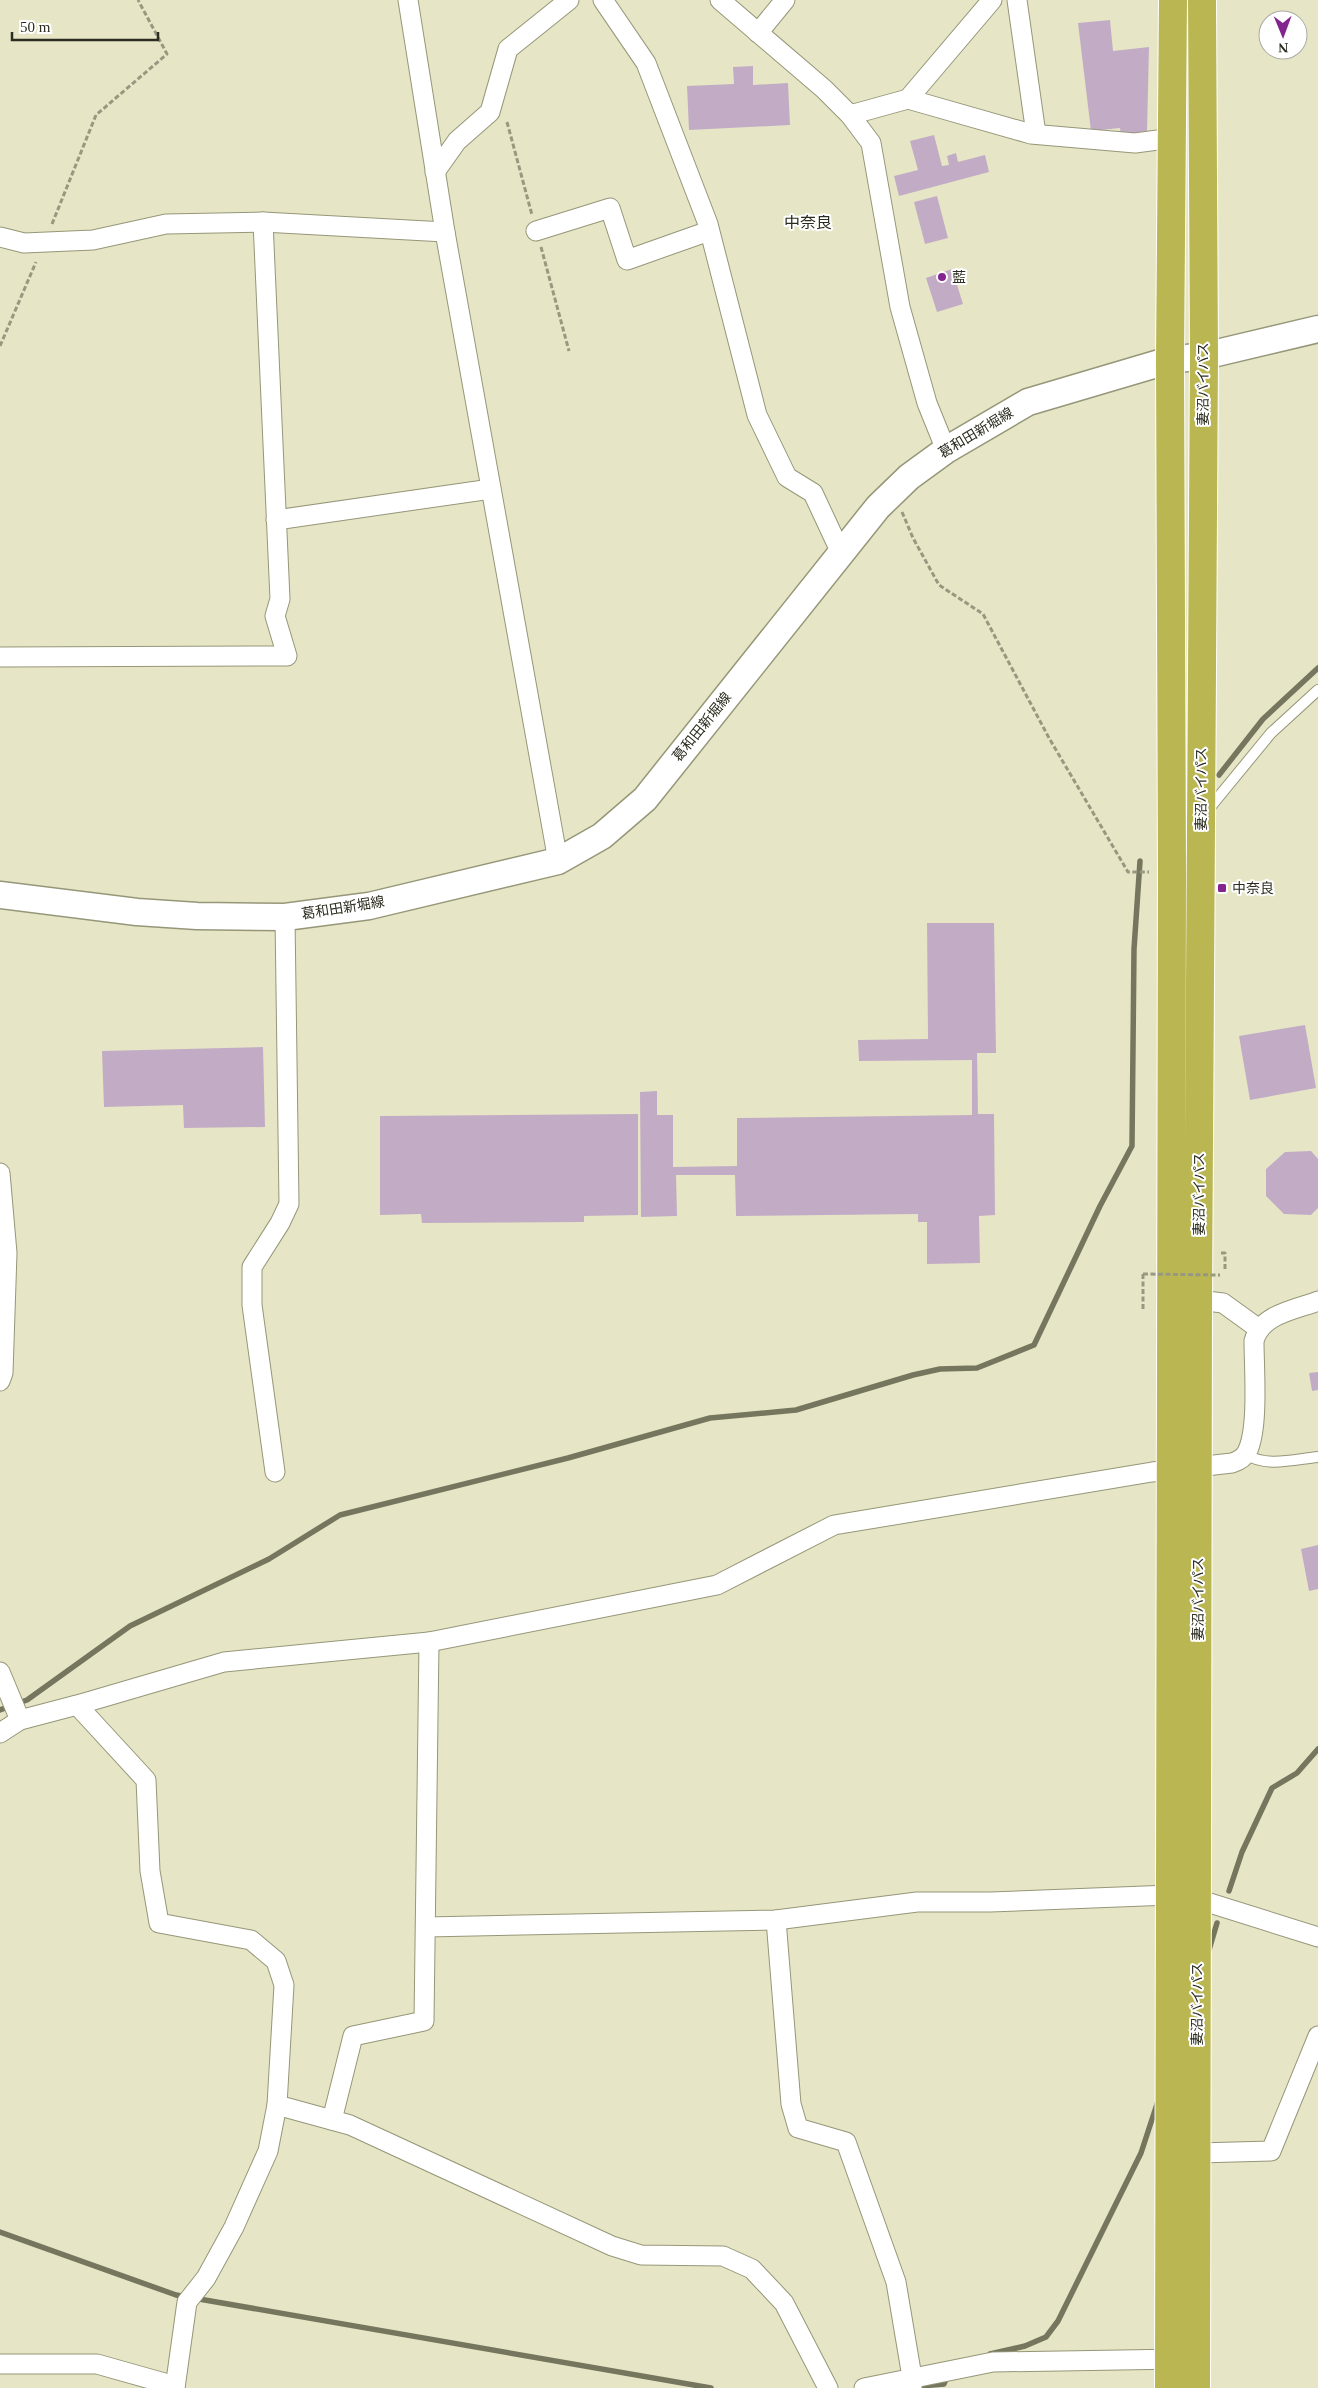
<svg xmlns="http://www.w3.org/2000/svg" width="1318" height="2388" font-family="'Times New Roman','Noto Sans JP',serif">
  <rect width="100%" height="100%" fill="#e6e6c6"/>
  <g fill="none" stroke-linecap="round" stroke-linejoin="round">
    <g stroke="#76765e" stroke-width="5.5">
      <polyline points="1219,775 1263,719 1318,668"/>
      <polyline points="0,1710 27,1700 130,1626 269,1559 340,1515 568,1458 710,1418 796,1410 913,1375 940,1369 977,1368 1034,1345 1100,1206 1132,1146 1134,949 1140,861"/>
      <polyline points="1229,1891 1242,1852 1272,1788 1297,1773 1318,1749"/>
      <polyline points="1209,1950 1217,1923"/>
      <polyline points="0,2232 176,2295 711,2388"/>
      <polyline points="990,2354 1025,2346 1046,2337 1058,2321 1141,2153 1158,2101"/>
      <polyline points="921,2386 944,2384 948,2375"/>
    </g>
  </g>
  <g fill="#c2acc5">
    <polygon points="1110,20 1113,51 1149,47 1147,131 1121,135 1120,128 1091,131 1078,23"/>
    <polygon points="753,66 753,85 788,83 790,125 689,130 687,86 734,84 733,67"/>
    <polygon points="934,135 942,166 949,165 947,156 956,153 958,162 985,155 989,172 899,196 894,176 918,170 910,141"/>
    <polygon points="937,196 948,238 925,244 914,202"/>
    <polygon points="952,269 963,304 937,312 926,278"/>
    <polygon points="927,923 994,923 996,1053 977,1053 978,1114 994,1114 995,1215 979,1216 980,1263 927,1264 927,1222 918,1222 918,1214 736,1216 735,1175 676,1175 677,1216 641,1217 640,1092 657,1091 657,1115 673,1115 673,1167 737,1166 737,1118 972,1115 972,1060 859,1061 858,1040 928,1039"/>
    <polygon points="1305,1025 1316,1088 1250,1100 1239,1036"/>
    <polygon points="263,1047 265,1127 184,1128 183,1105 104,1107 102,1051"/>
    <polygon points="638,1114 638,1215 584,1216 584,1222 422,1223 421,1214 380,1215 380,1116"/>
    <polygon points="1311,1151 1318,1159 1318,1208 1311,1215 1284,1214 1266,1196 1266,1169 1285,1152"/>
    <polygon points="1318,1372 1318,1390 1312,1391 1309,1373"/>
    <polygon points="1318,1545 1318,1589 1309,1591 1301,1549"/>
  </g>
  <g fill="none" stroke-linecap="round" stroke-linejoin="round">
    <defs>
      <g id="lane">
        <polyline points="1207,811 1271,733 1318,690"/>
        <path d="M1246 1454C1265 1468 1296 1459 1318 1457"/>
      </g>
      <g id="street">
        <polyline points="408,0 445,232 558,861"/>
        <polyline points="603,0 646,63 708,224 757,415 787,477 813,493 841,553"/>
        <polyline points="720,0 824,89 850,115 871,143 900,307 927,403 946,450"/>
        <polyline points="1017,0 1036,134"/>
        <polyline points="758,33 785,0"/>
        <polyline points="908,99 992,0"/>
        <polyline points="850,115 908,99 1031,134 1135,143 1173,138"/>
        <polyline points="435,172 457,141 490,112 508,49 569,0"/>
        <polyline points="536,231 610,208 627,260 709,231"/>
        <polyline points="0,237 24,243 93,240 166,224 263,222 445,232"/>
        <polyline points="276,520 491,489"/>
        <polyline points="0,657 287,656 275,616 280,599 263,222"/>
        <polyline points="0,1173 7,1253 3,1373 0,1381"/>
        <polyline points="1198,1300 1223,1303 1259,1329"/>
        <polyline points="275,1472 252,1305 252,1267 280,1223 289,1204 285,917"/>
        <polyline points="0,1672 20,1720"/>
        <polyline points="77,1705 146,1780 150,1871 159,1923 251,1940 276,1961 284,1985 277,2105 268,2151 234,2227 206,2278 187,2302 175,2388"/>
        <path d="M0 1733 20 1720 77 1705 224 1662 429 1642 717 1585 834 1525 1152 1472 1232 1463C1238 1461 1244 1458 1247 1452 1259 1429 1254 1368 1254 1341 1261 1314 1295 1310 1318 1301"/>
        <polyline points="1197,1899 1318,1937"/>
        <polyline points="776,1920 791,2104 798,2128 846,2142 896,2282 912,2377 912,2388"/>
        <polyline points="426,1927 776,1920 917,1902 990,1902 1170,1895"/>
        <polyline points="277,2105 350,2125 612,2246 641,2255 723,2256 752,2269 784,2303 828,2388"/>
        <polyline points="332,2120 353,2036 424,2021 429,1642"/>
        <polyline points="1198,2153 1271,2151 1318,2036"/>
        <polyline points="0,2364 97,2364 175,2386"/>
        <polyline points="864,2388 993,2362 1180,2359"/>
      </g>
      <polyline id="secondary" points="0,895 137,912 197,916 285,917 369,906 558,861 602,836 645,799 878,507 909,477 946,450 1028,402 1170,360 1204,356 1318,329"/>
      <g id="highway">
        <polyline points="1169,2388 1172,872 1170,360 1173,0"/>
        <polyline points="1196,2388 1198,1300 1204,356 1202,0"/>
      </g>
    </defs>
    <use href="#lane" stroke="#969679" stroke-width="12"/>
    <use href="#street" stroke="#969679" stroke-width="21"/>
    <use href="#secondary" stroke="#969679" stroke-width="29"/>
    <use href="#highway" stroke="#fff" stroke-width="30"/>
    <g stroke="#989880" stroke-width="3" stroke-dasharray="5 2.5" stroke-linecap="butt">
      <polyline points="507,122 532,215"/>
      <polyline points="52,224 96,115 167,54 138,0"/>
      <polyline points="541,247 569,351"/>
      <polyline points="0,346 36,262"/>
      <polyline points="902,512 913,538 939,585 983,614 1049,738 1128,872 1149,872"/>
      <polyline points="1221,1253 1225,1253 1225,1271"/>
      <polyline points="1143,1274 1143,1309"/>
    </g>
    <use href="#lane" stroke="#fff" stroke-width="10"/>
    <use href="#street" stroke="#fff" stroke-width="19"/>
    <use href="#secondary" stroke="#fff" stroke-width="26"/>
    <use href="#highway" stroke="#bab753" stroke-width="28"/>
    <polyline stroke="#989880" stroke-width="3" stroke-dasharray="5 2.5" stroke-linecap="butt" points="1143,1274 1220,1275"/>
  </g>
  <g fill="#83248f" stroke="#fff" stroke-width="2">
    <circle cx="942" cy="277" r="5"/>
    <rect x="1217" y="883" width="10" height="10" rx="2.5"/>
  </g>
  <g text-anchor="middle" dominant-baseline="central" stroke-width="4" stroke-linejoin="round" paint-order="stroke">
    <g font-size="14" fill="#2c2c20" stroke="#fff" text-anchor="start">
      <text x="952" y="277">藍</text>
      <text x="1232" y="888">中奈良</text>
    </g>
    <g font-size="14" fill="#2c2c20" stroke="#fff">
      <text transform="translate(1203 384) rotate(-90)">妻沼バイパス</text>
      <text transform="translate(976 433) rotate(-31)">葛和田新堀線</text>
      <text transform="translate(702 727) rotate(-51)">葛和田新堀線</text>
      <text transform="translate(1201 789) rotate(-90)">妻沼バイパス</text>
      <text transform="translate(343 908) rotate(-9)">葛和田新堀線</text>
      <text transform="translate(1199 1194) rotate(-90)">妻沼バイパス</text>
      <text transform="translate(1198 1599) rotate(-90)">妻沼バイパス</text>
      <text transform="translate(1197 2004) rotate(-90)">妻沼バイパス</text>
    </g>
    <g font-size="16" fill="#2c2c20" stroke="#fff">
      <text x="808" y="222">中奈良</text>
    </g>
  </g>
  <g transform="translate(1283 35) rotate(179)"><circle r="24" fill="#ffffff" stroke="#ababa6"/>
  <path d="M0-4L9 19L0 12L-9 19Z" fill="#83248f"/>
  <text y="-8" font-size="14" font-weight="bold" text-anchor="middle" fill="#2c2c20">N</text>
  </g>
  <path d="M12 32v8h146v-8" fill="none" stroke="#2c2c20" stroke-width="2.5"/>
  <text x="20" y="32" font-size="15" fill="#2c2c20" stroke="#ffffff" stroke-width="4" paint-order="stroke">50 m</text>
</svg>
